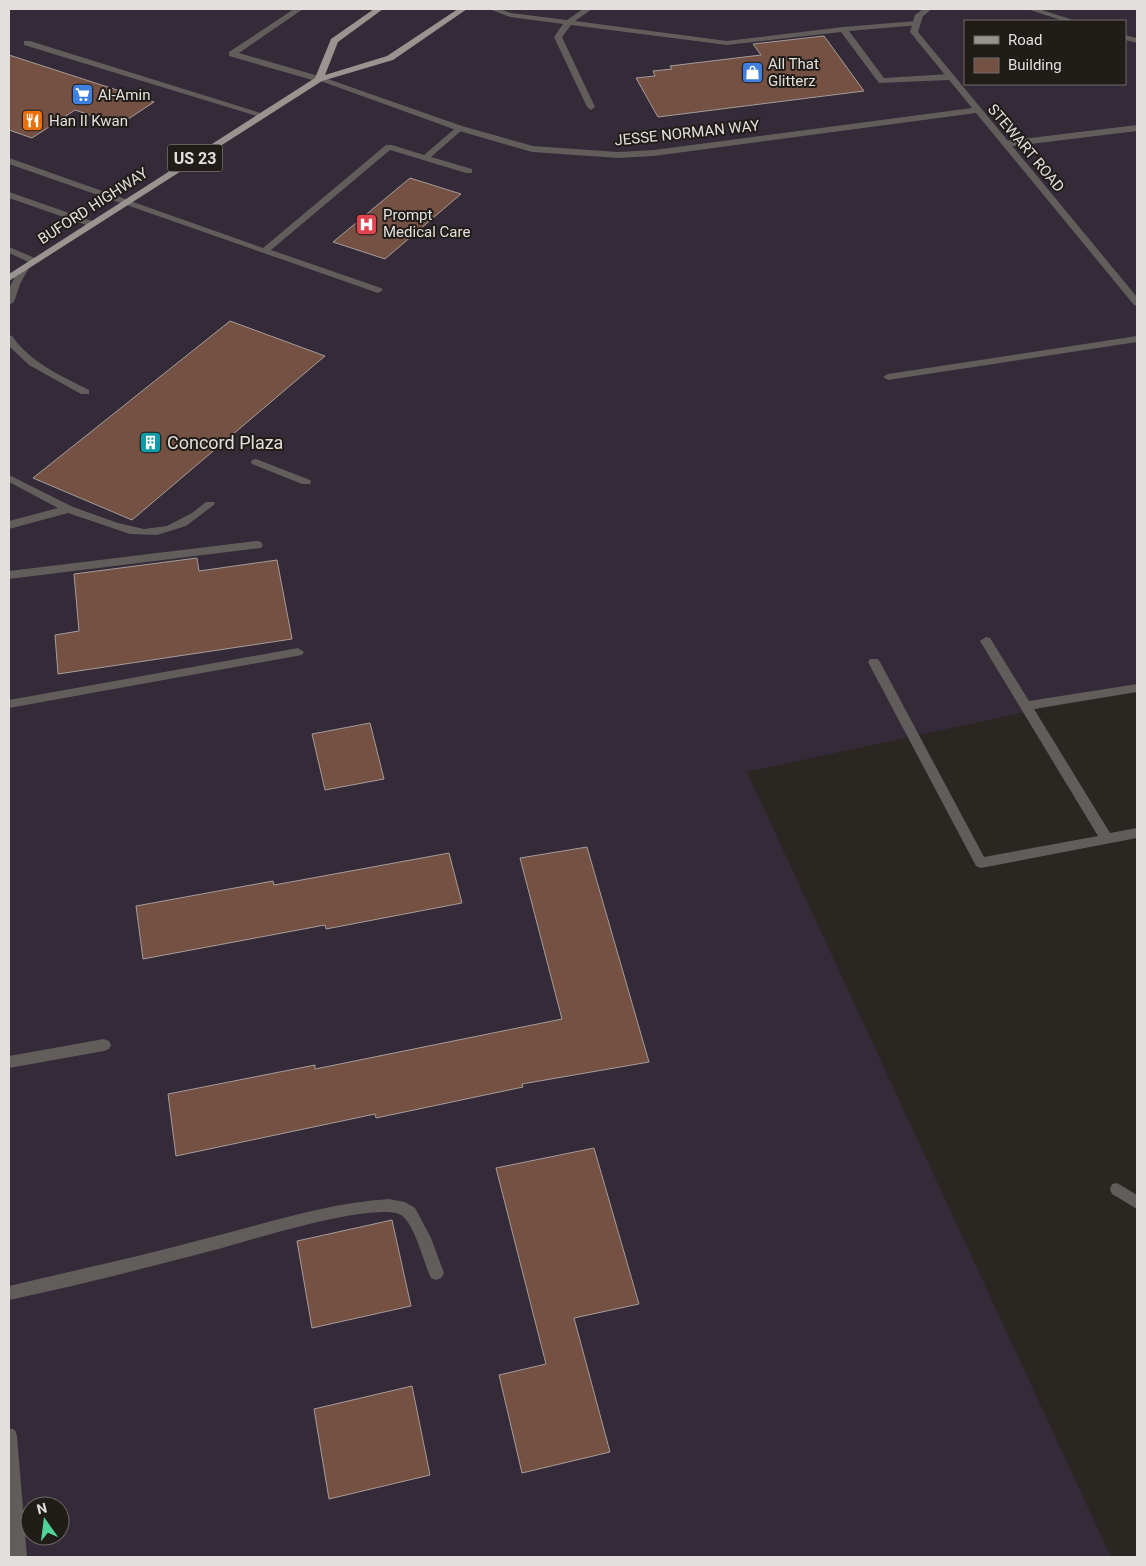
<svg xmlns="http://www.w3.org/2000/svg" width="1146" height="1566" font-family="Roboto,sans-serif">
  <rect width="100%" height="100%" fill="#2a2621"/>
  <path fill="#342a38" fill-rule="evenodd" d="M9 9H1137V688L747 772 1111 1557H9ZM965 21H1125V84H965ZM30 1506H60V1536H30Z"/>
  <g fill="#755144" stroke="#a59d9b">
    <polygon points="824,36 864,91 658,117 636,78 655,76 653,71 672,69 670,66 761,55 753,44"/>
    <polygon points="9,55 154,102 119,125 75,110 32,138 9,130"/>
    <polygon points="410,178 461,194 385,259 333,242"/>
    <polygon points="230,321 325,356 132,520 33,478"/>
    <polygon points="197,558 199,571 277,560 292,639 58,674 55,635 79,631 74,574"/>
    <polygon points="370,723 384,779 325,790 312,734"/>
    <polygon points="587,847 649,1062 522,1084 523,1087 376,1118 375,1114 176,1156 168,1094 315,1065 315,1069 562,1019 520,858"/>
    <polygon points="449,853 462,903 326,929 325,925 143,959 136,906 273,881 274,885"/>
    <polygon points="594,1148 639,1304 574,1318 610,1452 522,1473 499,1375 546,1364 496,1168"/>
    <polygon points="392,1220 411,1306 312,1328 297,1241"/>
    <polygon points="412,1386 430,1475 329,1499 314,1409"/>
  </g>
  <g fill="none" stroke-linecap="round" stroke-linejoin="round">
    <g fill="#605d5b" fill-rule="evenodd">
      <polygon points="294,9 303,9 239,53 322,77 322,81 316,81 229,56 229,52"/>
      <polygon points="489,9 500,9 511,13 567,20 583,9 592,9 575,21 727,41 843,27 916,21 919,21 919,25 849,31 884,78 949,74 953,77 949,80 879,83 841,32 727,45 571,25 562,37 595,107 591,110 587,107 554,37 563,24 510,17"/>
      <polygon points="24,41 30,41 267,115 260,117 24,45"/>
      <polygon points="459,125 462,126 462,130 431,157 472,169 472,173 466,173 390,150 271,250 381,288 383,290 378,293 9,164 9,158 12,159 263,248 386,145 392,145 424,155"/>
      <polygon points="1137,125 1137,131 1005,147 1001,144 1005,141"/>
      <polygon points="9,192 95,222 97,224 92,227 89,226 9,198"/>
      <polygon points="9,247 37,259 39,261 37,263 31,263 9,253"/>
      <polygon points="24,265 29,268 20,284 14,302 9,305 9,288 21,266"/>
      <path d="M9 335 12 336C31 363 60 375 89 390V394H81L29 365 10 347Z"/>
      <polygon points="1137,336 1137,342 888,380 883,377 888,374"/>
      <polygon points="256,459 310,480 311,482 310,484 302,484 252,464 251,462 252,460"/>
      <polygon points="9,475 73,507 118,523 144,529 167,526 192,513 206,502 214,502 215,504 186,526 157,535 130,534 68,513 9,529 9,521 58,508 9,482"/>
      <polygon points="257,541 261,542 263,545 261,548 9,579 9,571"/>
      <polygon points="986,637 990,638 1029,701 1137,684 1137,692 1034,709 1110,833 1137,828 1137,838 981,868 976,866 868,662 870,659 878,659 880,662 984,857 1098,836 980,641"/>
      <polygon points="298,648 304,652 302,655 9,708 9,700"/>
      <polygon points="104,1039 109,1041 111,1045 109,1049 104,1051 9,1068 9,1056"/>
      <path d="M389 1199 405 1202 415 1208 431 1238 444 1273 441 1278 436 1280 431 1278C424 1264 414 1220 399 1214 366 1203 246 1242 207 1252 142 1269 75 1286 9 1300V1286C75 1270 142 1256 208 1238 268 1223 327 1203 389 1199Z"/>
    </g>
    <g fill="#605d5b" fill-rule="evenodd">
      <polygon points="923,9 932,9 923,16 918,32 1137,297 1137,306 1134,305 976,113 654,156 618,158 532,152 456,130 315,79 322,77 462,126 533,146 618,152 654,150 972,108 910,32 915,15"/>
      <polygon points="1027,9 1039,9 1076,21 1064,21"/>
      <polygon points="1125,35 1137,38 1137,43 1125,40"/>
      <polygon points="1117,1183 1137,1195 1137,1209 1112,1194 1110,1189 1112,1184"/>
      <polygon points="9,1428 15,1430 17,1436 27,1557 10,1557"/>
    </g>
    <polygon fill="#99948f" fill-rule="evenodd" points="374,9 383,9 338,42 325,75 387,56 458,9 467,9 393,60 322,81 9,281 9,274 315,78 331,39"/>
  </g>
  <defs>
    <symbol id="shop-square" viewBox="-11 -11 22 22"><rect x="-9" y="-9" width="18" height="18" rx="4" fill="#3f7fe0" stroke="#201c18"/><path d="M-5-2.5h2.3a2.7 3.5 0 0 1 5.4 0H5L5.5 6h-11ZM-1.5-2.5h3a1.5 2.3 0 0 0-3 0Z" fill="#fff"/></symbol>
    <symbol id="supermarket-square" viewBox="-11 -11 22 22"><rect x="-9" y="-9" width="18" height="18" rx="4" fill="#3f7fe0" stroke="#201c18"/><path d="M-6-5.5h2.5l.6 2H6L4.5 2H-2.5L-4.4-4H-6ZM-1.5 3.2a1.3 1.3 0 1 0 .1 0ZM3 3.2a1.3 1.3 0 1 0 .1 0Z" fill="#fff"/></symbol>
    <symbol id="restaurant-square" viewBox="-11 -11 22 22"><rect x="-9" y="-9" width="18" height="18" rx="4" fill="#e8710a" stroke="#201c18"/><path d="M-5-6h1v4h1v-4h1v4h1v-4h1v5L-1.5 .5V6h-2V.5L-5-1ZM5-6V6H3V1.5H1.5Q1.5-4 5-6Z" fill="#fff"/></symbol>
    <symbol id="hospital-square" viewBox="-11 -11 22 22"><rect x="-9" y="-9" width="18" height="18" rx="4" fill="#e0444e" stroke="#201c18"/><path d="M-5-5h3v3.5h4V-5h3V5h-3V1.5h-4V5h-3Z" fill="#fff"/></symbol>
    <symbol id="building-square" viewBox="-11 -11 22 22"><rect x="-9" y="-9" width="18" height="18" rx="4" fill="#0f9aa8" stroke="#201c18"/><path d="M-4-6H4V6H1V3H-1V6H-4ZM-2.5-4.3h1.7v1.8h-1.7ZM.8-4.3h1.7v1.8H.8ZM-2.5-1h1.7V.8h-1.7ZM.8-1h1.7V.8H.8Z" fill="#fff"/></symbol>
  </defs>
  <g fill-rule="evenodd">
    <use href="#shop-square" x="740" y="60" width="25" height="25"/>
    <use href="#supermarket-square" x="70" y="82" width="25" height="25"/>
    <use href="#restaurant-square" x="20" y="108" width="25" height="25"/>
    <use href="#hospital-square" x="354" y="212" width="25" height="25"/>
    <use href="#building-square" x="138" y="430" width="25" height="25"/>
  </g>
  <g text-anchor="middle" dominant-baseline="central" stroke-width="4" stroke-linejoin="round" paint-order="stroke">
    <g font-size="15" fill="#e2dfdc" stroke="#201c18" text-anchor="start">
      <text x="768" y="64">All That<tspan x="768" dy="17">Glitterz</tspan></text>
      <text x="98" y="95">Al-Amin</text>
      <text x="49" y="121">Han Il Kwan</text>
      <text x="383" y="215">Prompt<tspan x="383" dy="17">Medical Care</tspan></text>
    </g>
    <g font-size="15" fill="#e2dfdc" stroke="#201c18">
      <text transform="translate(687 133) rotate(-6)">JESSE NORMAN WAY</text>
      <text transform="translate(1026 148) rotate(50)">STEWART ROAD</text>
      <text transform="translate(93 206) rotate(-33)">BUFORD HIGHWAY</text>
    </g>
    <rect fill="#201c18" stroke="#a8a4a1" stroke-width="1" x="167.5" y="144.5" width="55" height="27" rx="4"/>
    <g font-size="16" font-weight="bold" fill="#e2dfdc">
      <text x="195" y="158">US 23</text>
    </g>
    <g font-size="18" fill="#e2dfdc" stroke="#201c18" text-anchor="start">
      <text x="167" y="442">Concord Plaza</text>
    </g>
  </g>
  <rect width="1146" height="1566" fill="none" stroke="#e2dfdc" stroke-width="20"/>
  <rect x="964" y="20" width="162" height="65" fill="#201c18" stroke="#6e6a66"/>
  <rect x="974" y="36" width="25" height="8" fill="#99948f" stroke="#6e6a66"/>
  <text x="1008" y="45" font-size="15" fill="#e2dfdc">Road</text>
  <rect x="974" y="58" width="25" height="15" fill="#755144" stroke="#6e6a66"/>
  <text x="1008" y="70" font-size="15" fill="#e2dfdc">Building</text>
  <g transform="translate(45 1521) rotate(346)"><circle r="24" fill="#201c18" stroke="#6e6a66"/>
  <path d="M0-4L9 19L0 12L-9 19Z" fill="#51d398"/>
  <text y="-8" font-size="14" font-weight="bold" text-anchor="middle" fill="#e2dfdc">N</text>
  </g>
</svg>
